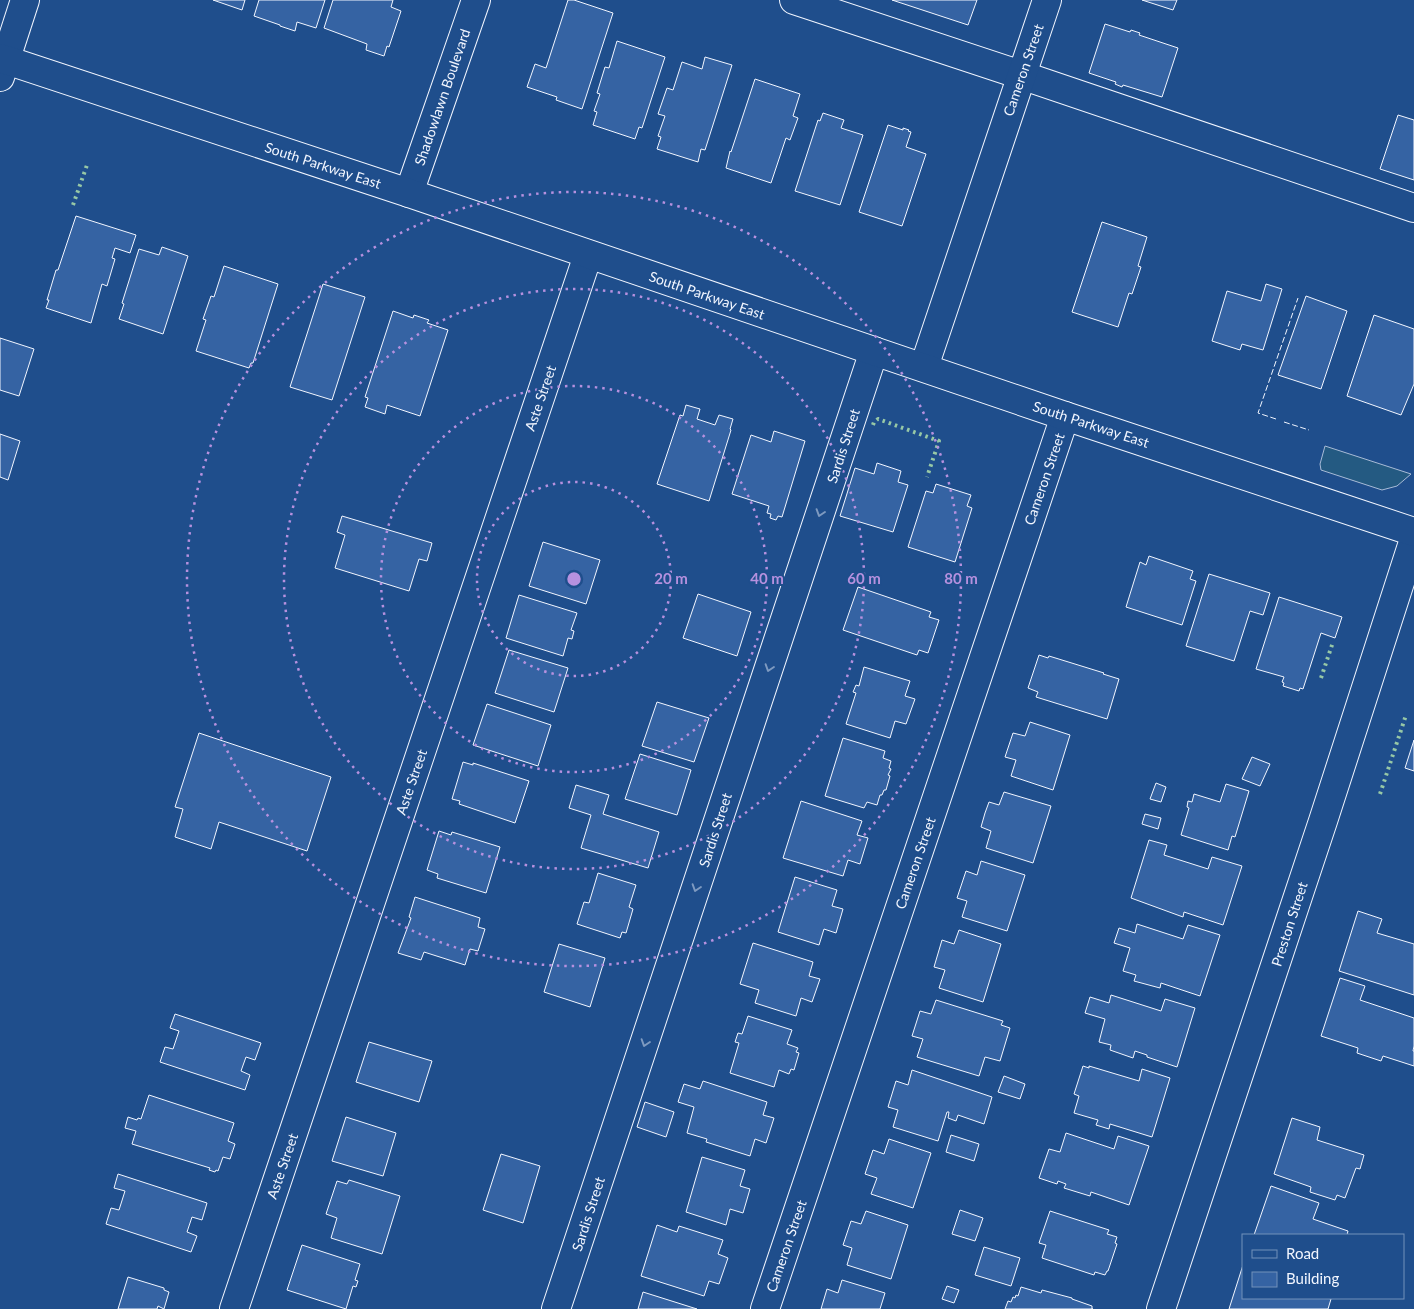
<svg xmlns="http://www.w3.org/2000/svg" width="1414" height="1309" font-family="Lato,sans-serif">
  <rect width="100%" height="100%" fill="#1f4e8c"/>
  <polygon fill="#245a82" stroke="#a8bbd7" points="1325,446 1411,474 1397,486 1382,490 1321,470 1320,464"/>
  <g fill="#3563a3" stroke="#f2f6ff">
    <polygon points="213,0 245,0 242,10"/>
    <polygon points="259,0 325,0 316,28 297,22 295,31 280,26 280,25 254,16"/>
    <polygon points="333,0 393,0 391,7 401,11 389,47 387,46 384,56 366,50 367,44 324,28"/>
    <polygon points="568,0 574,0 613,13 582,109 556,100 557,97 527,87 535,64 546,68"/>
    <polygon points="892,0 977,0 968,25"/>
    <polygon points="1142,0 1177,0 1173,10"/>
    <polygon points="1105,24 1130,32 1131,30 1140,33 1139,35 1178,48 1162,97 1123,85 1122,87 1115,84 1116,82 1089,73"/>
    <polygon points="617,41 665,57 642,128 639,127 635,139 593,125 597,112 594,111 600,94 597,93 605,67 609,68"/>
    <polygon points="705,57 732,65 705,150 701,149 698,162 657,149 661,137 658,136 665,116 658,114 667,88 673,90 682,62 702,69"/>
    <polygon points="755,79 800,94 793,116 798,118 790,140 786,138 771,183 726,168 730,151 731,152"/>
    <polygon points="823,113 844,120 841,128 863,135 840,205 795,191 818,120 820,121"/>
    <polygon points="1398,115 1414,120 1414,180 1380,169"/>
    <polygon points="888,125 903,130 903,128 909,130 908,131 911,132 906,147 926,154 902,226 859,212"/>
    <polygon points="76,216 136,235 130,253 115,248 112,258 115,259 107,286 102,284 91,323 46,308 49,300 47,300 56,270 58,270"/>
    <polygon points="1102,222 1147,237 1138,266 1141,267 1132,294 1129,293 1118,327 1072,312"/>
    <polygon points="162,247 188,256 163,334 119,319 124,304 122,303 139,249 159,255"/>
    <polygon points="224,266 278,284 253,363 251,363 249,368 196,351 206,320 203,319 211,296 214,297"/>
    <polygon points="323,284 365,297 332,400 290,387"/>
    <polygon points="1266,284 1282,289 1263,350 1242,344 1240,350 1212,341 1227,291 1261,301"/>
    <polygon points="1306,296 1347,311 1321,389 1278,375"/>
    <polygon points="393,311 413,318 414,315 429,320 427,323 448,330 420,416 387,405 385,414 365,407 368,398 365,397"/>
    <polygon points="1374,315 1414,329 1414,384 1401,415 1347,396"/>
    <polygon points="0,338 34,349 19,396 0,390"/>
    <polygon points="686,405 700,409 697,419 715,425 719,415 733,419 730,429 731,430 709,501 657,484 680,415 683,416"/>
    <polygon points="774,431 805,441 782,517 778,516 776,520 770,518 771,514 767,513 769,506 732,494 751,435 771,442"/>
    <polygon points="0,434 20,441 8,480 0,477"/>
    <polygon points="877,463 901,471 898,482 908,485 893,532 840,516 855,468 874,474"/>
    <polygon points="936,484 971,495 967,506 972,508 955,562 908,547 926,491 933,493"/>
    <polygon points="342,516 432,543 427,561 419,559 409,591 335,568 345,535 337,532"/>
    <polygon points="543,542 600,560 586,604 529,586"/>
    <polygon points="1149,556 1193,571 1190,579 1196,581 1182,625 1126,607 1140,562 1146,565"/>
    <polygon points="1209,574 1270,593 1263,615 1250,611 1234,661 1186,646"/>
    <polygon points="858,587 931,612 929,617 939,620 928,653 919,650 917,655 843,630"/>
    <polygon points="698,594 751,612 737,656 683,638"/>
    <polygon points="519,595 577,613 571,630 574,631 572,639 568,638 563,656 506,638"/>
    <polygon points="1279,597 1342,617 1335,638 1321,633 1303,689 1300,688 1299,691 1283,686 1284,683 1282,682 1284,677 1256,669"/>
    <polygon points="509,650 568,668 554,712 495,693"/>
    <polygon points="1039,655 1048,658 1049,656 1104,673 1103,674 1119,679 1107,719 1036,697 1038,692 1028,688"/>
    <polygon points="864,667 910,681 905,696 915,699 906,724 895,721 890,738 846,724 856,693 853,692 856,685 859,686"/>
    <polygon points="657,702 709,718 694,762 642,746"/>
    <polygon points="487,704 551,725 538,766 473,745"/>
    <polygon points="1030,722 1070,735 1053,790 1011,776 1016,760 1005,757 1013,733 1025,736"/>
    <polygon points="199,733 331,777 307,851 219,822 211,849 175,837 183,809 175,807"/>
    <polygon points="843,738 885,751 883,758 891,761 889,768 891,769 888,775 890,776 886,790 884,790 882,795 880,795 877,805 867,802 864,808 825,796"/>
    <polygon points="1414,740 1414,771 1405,768"/>
    <polygon points="640,754 691,770 677,815 625,799"/>
    <polygon points="1252,757 1270,764 1260,786 1242,779"/>
    <polygon points="463,762 473,765 473,763 529,781 515,823 459,804 460,801 452,799"/>
    <polygon points="1156,783 1166,787 1161,802 1150,799"/>
    <polygon points="1226,784 1249,791 1235,837 1232,836 1228,850 1181,835 1189,808 1187,807 1188,801 1192,802 1194,794 1220,802"/>
    <polygon points="576,785 609,795 603,814 659,832 648,868 581,848 591,815 569,808"/>
    <polygon points="1004,792 1051,806 1033,863 986,848 991,831 981,827 985,813 989,802 999,805"/>
    <polygon points="801,801 862,821 857,835 868,838 860,864 848,860 843,876 783,858"/>
    <polygon points="1145,814 1161,818 1158,829 1142,824"/>
    <polygon points="439,831 451,835 452,832 500,847 486,893 437,878 438,874 427,870"/>
    <polygon points="1149,840 1167,845 1164,855 1208,869 1212,857 1242,866 1223,925 1184,912 1183,917 1131,898"/>
    <polygon points="981,861 1025,875 1007,931 962,917 967,901 957,898 966,871 977,875"/>
    <polygon points="598,873 636,885 629,907 633,909 626,933 622,932 620,938 577,924 584,902 589,903"/>
    <polygon points="795,877 837,890 832,906 843,909 836,933 824,929 819,945 778,932"/>
    <polygon points="415,897 480,918 478,927 485,929 478,951 470,949 465,965 424,952 421,960 398,953 411,918 409,917"/>
    <polygon points="1358,911 1382,919 1377,933 1414,944 1414,995 1339,971"/>
    <polygon points="1137,924 1183,939 1188,925 1220,935 1200,996 1161,983 1160,988 1134,981 1136,975 1123,971 1130,948 1114,943 1119,928 1135,933"/>
    <polygon points="959,930 1001,944 983,1002 939,988 945,970 934,967 942,940 954,944"/>
    <polygon points="753,943 813,962 809,976 820,979 812,1002 801,998 796,1016 755,1003 759,990 740,984"/>
    <polygon points="559,944 605,958 590,1007 544,992"/>
    <polygon points="1340,978 1365,986 1360,1000 1414,1018 1414,1046 1413,1051 1414,1051 1414,1066 1383,1056 1381,1061 1357,1053 1358,1048 1321,1036"/>
    <polygon points="1111,995 1161,1011 1165,999 1195,1008 1177,1067 1147,1057 1147,1055 1135,1051 1133,1058 1110,1050 1111,1045 1099,1042 1105,1019 1085,1013 1090,997 1109,1003"/>
    <polygon points="936,1000 1003,1021 1001,1025 1010,1028 1000,1061 985,1057 979,1076 917,1057 923,1039 912,1036 920,1011 931,1014"/>
    <polygon points="175,1014 261,1043 255,1060 246,1057 241,1071 250,1075 245,1090 160,1062 165,1047 173,1049 179,1031 170,1028"/>
    <polygon points="748,1016 792,1030 787,1044 798,1048 796,1052 799,1053 794,1070 791,1069 789,1074 779,1070 774,1087 730,1073 739,1043 735,1042 738,1033 742,1034"/>
    <polygon points="369,1042 432,1061 419,1102 356,1082"/>
    <polygon points="1083,1066 1089,1068 1089,1066 1139,1081 1142,1069 1170,1078 1152,1137 1110,1124 1109,1129 1096,1125 1098,1120 1074,1113 1079,1096 1074,1094"/>
    <polygon points="912,1070 992,1097 984,1124 958,1115 956,1121 948,1118 949,1112 947,1112 938,1141 893,1127 898,1110 888,1107 896,1081 908,1085"/>
    <polygon points="1004,1076 1025,1084 1020,1099 998,1092"/>
    <polygon points="703,1081 767,1102 763,1115 774,1118 766,1143 755,1139 750,1156 706,1142 707,1139 687,1133 694,1107 678,1102 684,1084 700,1089"/>
    <polygon points="149,1095 234,1123 228,1141 235,1144 230,1159 223,1157 218,1171 216,1170 215,1172 209,1170 210,1168 132,1144 136,1131 125,1128 128,1117 137,1120 138,1118 141,1119"/>
    <polygon points="645,1102 674,1112 666,1137 637,1127"/>
    <polygon points="346,1117 396,1133 383,1176 332,1161"/>
    <polygon points="1292,1118 1320,1127 1317,1140 1364,1155 1360,1169 1356,1168 1345,1198 1337,1195 1335,1200 1310,1192 1311,1187 1274,1174"/>
    <polygon points="1066,1133 1114,1149 1118,1136 1149,1146 1129,1205 1091,1192 1090,1196 1064,1188 1066,1184 1058,1181 1057,1184 1039,1178 1049,1149 1060,1152"/>
    <polygon points="951,1135 979,1144 974,1161 946,1152"/>
    <polygon points="889,1139 931,1153 913,1208 871,1194 877,1178 865,1174 873,1150 884,1154"/>
    <polygon points="501,1154 540,1166 523,1223 483,1210"/>
    <polygon points="702,1157 745,1170 740,1186 750,1189 743,1213 730,1209 726,1225 686,1212"/>
    <polygon points="118,1174 207,1203 202,1220 192,1217 187,1232 197,1236 191,1252 106,1224 111,1208 119,1210 125,1191 114,1188"/>
    <polygon points="349,1180 400,1196 382,1254 331,1238 337,1218 326,1214 337,1181 347,1184"/>
    <polygon points="1271,1186 1319,1203 1313,1219 1348,1231 1347,1235 1254,1235"/>
    <polygon points="960,1210 983,1218 975,1241 952,1234"/>
    <polygon points="866,1211 908,1225 891,1279 847,1265 852,1248 843,1245 851,1221 861,1224"/>
    <polygon points="1050,1211 1109,1230 1107,1234 1117,1237 1115,1243 1117,1244 1108,1271 1107,1271 1105,1275 1095,1272 1094,1275 1042,1258 1046,1245 1039,1243"/>
    <polygon points="657,1225 677,1232 679,1226 723,1240 718,1254 728,1258 719,1284 709,1281 704,1296 641,1276"/>
    <polygon points="302,1245 360,1264 355,1280 358,1281 356,1287 353,1286 346,1309 287,1290"/>
    <polygon points="984,1247 1020,1258 1011,1286 975,1275"/>
    <polygon points="1243,1265 1243,1298 1327,1298 1331,1299 1328,1309 1229,1309"/>
    <polygon points="128,1277 164,1288 164,1290 169,1292 164,1309 158,1306 157,1309 118,1309"/>
    <polygon points="842,1280 885,1293 880,1309 821,1309 827,1289 838,1293"/>
    <polygon points="947,1286 959,1290 954,1303 942,1299"/>
    <polygon points="1021,1287 1041,1293 1042,1290 1072,1298 1072,1299 1092,1306 1092,1309 1093,1309 1005,1309 1008,1301 1011,1302 1013,1297 1015,1298 1016,1295 1018,1296"/>
    <polygon points="643,1292 697,1309 638,1309"/>
  </g>
  <g fill="none" stroke-linecap="round" stroke-linejoin="round">
    <defs>
      <g id="minor">
        <polyline points="794,0 1021,75 1414,208"/>
        <polyline points="0,77 25,0"/>
        <polyline points="409,193 476,0"/>
        <polyline points="924,367 1047,0"/>
        <polyline points="234,1309 588,255"/>
        <polyline points="556,1309 874,351"/>
        <polyline points="765,1309 1065,416"/>
        <polyline points="1161,1309 1323,821 1414,539"/>
      </g>
      <polyline id="major" points="0,58 409,193 1065,416 1414,532"/>
    </defs>
    <use href="#minor" stroke="#f2f6ff" stroke-width="30"/>
    <use href="#major" stroke="#f2f6ff" stroke-width="30"/>
    <use href="#minor" stroke="#1f4e8c" stroke-width="28"/>
    <use href="#major" stroke="#1f4e8c" stroke-width="28"/>
    <g stroke="#97c8a6" stroke-width="4" stroke-dasharray="2.5 4" stroke-linecap="butt">
      <polyline points="73,205 87,165"/>
      <polyline points="873,425 874,422 878,419 939,441 927,477"/>
      <polyline points="1321,678 1333,642"/>
      <polyline points="1380,794 1406,715"/>
    </g>
    <g stroke="#f2f6ff" stroke-width="1" stroke-dasharray="6 2.5" stroke-linecap="butt">
      <polyline points="1276,419 1258,413 1298,298"/>
      <polyline points="1284,422 1309,430"/>
    </g>
  </g>
  <defs><path id="oneway-chevron" d="M-2-3.5L2.5 0L-2 3.5" fill="none" stroke-width="1.6" stroke-linecap="round" stroke-linejoin="round" transform="scale(1.25)"/></defs>
  <g stroke="#7e9ac0">
    <use href="#oneway-chevron" transform="translate(820 513) rotate(108)"/>
    <use href="#oneway-chevron" transform="translate(769 668) rotate(108)"/>
    <use href="#oneway-chevron" transform="translate(696 888) rotate(108)"/>
    <use href="#oneway-chevron" transform="translate(645 1043) rotate(108)"/>
  </g>
  <g fill="none" stroke="#b691df" stroke-width="2.5" stroke-dasharray="2.5 5">
    <circle cx="574" cy="579" r="97"/>
    <circle cx="574" cy="579" r="193"/>
    <circle cx="574" cy="579" r="290"/>
    <circle cx="574" cy="579" r="387"/>
  </g>
  <g text-anchor="middle" dominant-baseline="central" stroke-width="4" stroke-linejoin="round" paint-order="stroke">
    <g font-size="14" fill="#f2f6ff" stroke="#1f4e8c">
      <text transform="translate(1023 70) rotate(-71)">Cameron Street</text>
      <text transform="translate(442 97) rotate(-71)">Shadowlawn Boulevard</text>
      <text transform="translate(323 165) rotate(18)">South Parkway East</text>
      <text transform="translate(707 295) rotate(19)">South Parkway East</text>
      <text transform="translate(540 398) rotate(-71)">Aste Street</text>
      <text transform="translate(1091 424) rotate(18)">South Parkway East</text>
      <text transform="translate(843 446) rotate(-72)">Sardis Street</text>
      <text transform="translate(1044 479) rotate(-71)">Cameron Street</text>
      <text transform="translate(411 782) rotate(-71)">Aste Street</text>
      <text transform="translate(715 830) rotate(-72)">Sardis Street</text>
      <text transform="translate(915 863) rotate(-71)">Cameron Street</text>
      <text transform="translate(1289 924) rotate(-72)">Preston Street</text>
      <text transform="translate(282 1166) rotate(-71)">Aste Street</text>
      <text transform="translate(588 1214) rotate(-72)">Sardis Street</text>
      <text transform="translate(786 1246) rotate(-71)">Cameron Street</text>
    </g>
  </g>
  <circle cx="574" cy="579" r="8" fill="#b691df" stroke="#1f4e8c" stroke-width="2.5"/>
  <g font-size="15" text-anchor="middle" font-weight="bold" fill="#b691df" stroke="#1f4e8c" stroke-width="4" stroke-linejoin="round" paint-order="stroke">
    <text x="671" y="584">20 m</text>
    <text x="767" y="584">40 m</text>
    <text x="864" y="584">60 m</text>
    <text x="961" y="584">80 m</text>
  </g>
  <rect x="1242" y="1234" width="162" height="65" fill="#1f4e8c" stroke="#7391ba"/>
  <rect x="1252" y="1250" width="25" height="8" fill="#1f4e8c" stroke="#7391ba"/>
  <text x="1286" y="1259" font-size="15" fill="#f2f6ff">Road</text>
  <rect x="1252" y="1272" width="25" height="15" fill="#3563a3" stroke="#7391ba"/>
  <text x="1286" y="1284" font-size="15" fill="#f2f6ff">Building</text>
</svg>
